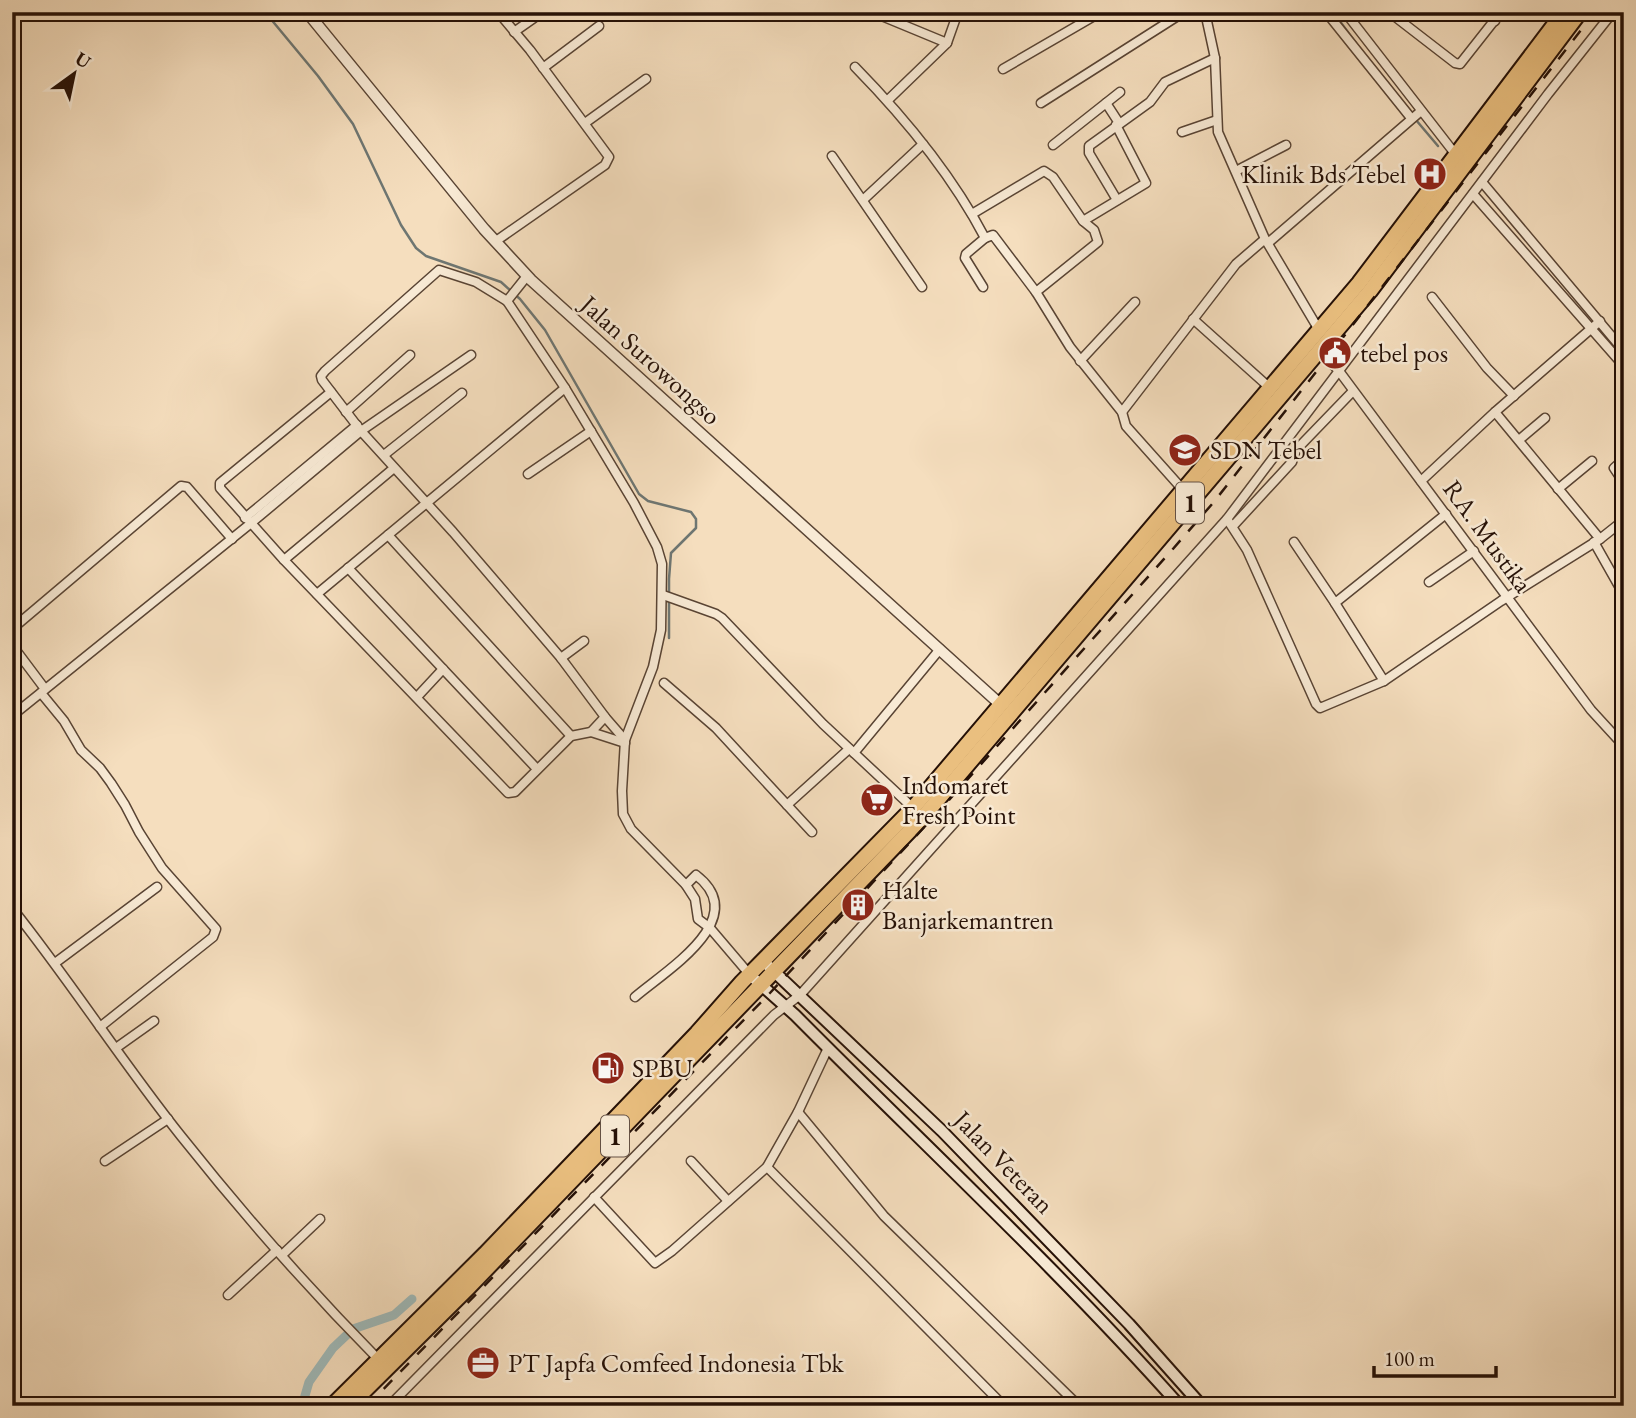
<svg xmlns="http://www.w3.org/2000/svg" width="1636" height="1418" font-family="'EB Garamond',serif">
  <rect width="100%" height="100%" fill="#f5debe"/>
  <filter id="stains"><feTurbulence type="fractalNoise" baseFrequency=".00286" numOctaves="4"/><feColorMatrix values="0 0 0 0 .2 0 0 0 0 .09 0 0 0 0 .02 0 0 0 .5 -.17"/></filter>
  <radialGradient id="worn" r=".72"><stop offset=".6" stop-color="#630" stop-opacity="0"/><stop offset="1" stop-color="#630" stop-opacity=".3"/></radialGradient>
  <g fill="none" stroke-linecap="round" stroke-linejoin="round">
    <g stroke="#6e7672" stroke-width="2.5">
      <polyline points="265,12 318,76 353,124 401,225 416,248 426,256 501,282 520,299 545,330 639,494 648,501 691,512 696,519 696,528 671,553 669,579 669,638"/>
      <polyline points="1333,12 1356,43"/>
      <polyline points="1416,120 1438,146"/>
    </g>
    <polyline stroke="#9fbaba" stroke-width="9" points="302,1406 309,1382 333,1348 353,1329 394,1315 412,1299"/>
    <defs>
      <g id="minor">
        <polyline points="872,12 947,43"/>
        <polyline points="1205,12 1215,58 1218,132 1265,239 1319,330"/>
        <polyline points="1326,12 1411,118"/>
        <polyline points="1345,12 1456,155"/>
        <polyline points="1389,12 1455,63 1460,64 1501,12"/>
        <polyline points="1484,12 1495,21"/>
        <polyline points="514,32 534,18"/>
        <path d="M855 67C905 118 952 175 985 238L966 254 965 258 983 287"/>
        <polyline points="543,68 599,26"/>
        <polyline points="1003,69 1101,12"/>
        <polyline points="888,100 947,43 958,12"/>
        <polyline points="1041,103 1184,12"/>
        <polyline points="1106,103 1119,123"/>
        <polyline points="585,123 646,79"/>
        <polyline points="1182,132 1217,120"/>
        <polyline points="1053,145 1120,92"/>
        <polyline points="832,156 922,287"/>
        <polyline points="1236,171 1286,145"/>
        <polyline points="1482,182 1624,351"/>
        <polyline points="1473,194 1624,366"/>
        <polyline points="863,200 923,144"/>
        <polyline points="1117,200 1089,153 1089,146 1150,102 1165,82 1215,58"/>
        <polyline points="972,214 1044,171 1053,177 1083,221 1094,230 1098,242 1036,292 1070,347 1122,412 1126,426 1184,491"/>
        <polyline points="1083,221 1146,183 1116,125"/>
        <polyline points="985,238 993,235 1036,292"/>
        <polyline points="496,241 605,165 609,157 530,50 498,12"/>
        <polyline points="1268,243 1421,111"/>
        <polyline points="527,276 507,301 565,388 634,503 657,547 662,564 661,630 653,667 625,740 622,791 623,814 631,829 686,885 695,899 698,919 710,928 750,975"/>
        <polyline points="1432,297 1487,368 1514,396"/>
        <polyline points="507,301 476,282 439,270 325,371 321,376 322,380 361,431 453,532 561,658 605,717 625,740"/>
        <polyline points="1193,319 1270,388"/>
        <polyline points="1319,350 1339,371 1591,710 1624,746"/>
        <polyline points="1080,361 1135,302"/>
        <polyline points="331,392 220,483 220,488 284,560 508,793 515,792 571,736 591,732 605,717"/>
        <polyline points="346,412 410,355"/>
        <polyline points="1122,412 1236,264 1265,239"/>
        <polyline points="1495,412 1600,539"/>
        <polyline points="1519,440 1545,418"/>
        <polyline points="384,455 462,393"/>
        <polyline points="1624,459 1614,468 1624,483"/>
        <polyline points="528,474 591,431"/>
        <polyline points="1421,481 1495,412 1600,321"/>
        <polyline points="1558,489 1592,461"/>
        <polyline points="245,518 357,425"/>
        <polyline points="1227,519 1247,550 1316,704 1320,708 1384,681 1501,601 1600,539 1624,520"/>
        <polyline points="1233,526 1292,462 1296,450 1353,391"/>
        <polyline points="388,535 571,736"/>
        <polyline points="1294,542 1335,603 1446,514"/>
        <polyline points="1594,542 1624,595"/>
        <polyline points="284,560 394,468"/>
        <polyline points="348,568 537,769"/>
        <polyline points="1429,582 1474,551"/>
        <polyline points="317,594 565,388"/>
        <polyline points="663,595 716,614 722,618 823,724 913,808"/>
        <polyline points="1335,603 1384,681"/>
        <polyline points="12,629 181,486 187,487 232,539"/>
        <polyline points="12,645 45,689"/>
        <polyline points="561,658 584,641"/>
        <polyline points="664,683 716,728 812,832"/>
        <polyline points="41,693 64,721 81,750 100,768 111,783 125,805 139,832 162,868 216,929 213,937 100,1027"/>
        <polyline points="417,697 443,669"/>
        <polyline points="12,716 250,524 361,431 471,355"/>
        <polyline points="591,732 625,743"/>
        <polyline points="854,753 940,649"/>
        <polyline points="787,805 849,749"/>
        <path d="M12 908C71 982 122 1062 181 1136 243 1214 309 1289 379 1360"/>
        <polyline points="55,963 157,887"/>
        <path d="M635 997C665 971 753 919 696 875L686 885"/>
        <polyline points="116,1048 154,1021"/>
        <polyline points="798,1112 884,1216 1079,1406"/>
        <polyline points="105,1161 168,1119"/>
        <polyline points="691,1161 728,1201"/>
        <polyline points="767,1167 1004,1406"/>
        <polyline points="594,1197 655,1263 672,1251 767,1167 798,1112 828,1048"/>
        <polyline points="282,1255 320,1219"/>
        <polyline points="228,1295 277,1250"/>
        <polyline points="389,1406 774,1015 800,995 1227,519 1548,94 1613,12"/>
      </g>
      <polyline id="tertiary" points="307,12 484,229 531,280 1001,705"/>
      <g id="secondary">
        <polyline points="763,961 942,1131 1129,1324 1202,1406"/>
        <path d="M750 975 795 1015C924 1145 1058 1269 1180 1406"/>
      </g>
      <g id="trunk">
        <polyline points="332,1406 485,1254 697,1033 742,982 913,808 1359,283 1564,12"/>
        <polyline points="349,1406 468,1288 924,816 1370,291 1580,12"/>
      </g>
    </defs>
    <use href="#minor" stroke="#594434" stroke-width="11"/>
    <use href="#tertiary" stroke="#594434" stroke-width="13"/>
    <use href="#secondary" stroke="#251006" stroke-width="14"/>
    <use href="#trunk" stroke="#251006" stroke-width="18"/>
    <use href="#minor" stroke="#f8ead5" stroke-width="8"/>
    <use href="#tertiary" stroke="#f8ead5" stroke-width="10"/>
    <use href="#secondary" stroke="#f8ead5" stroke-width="10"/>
    <use href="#trunk" stroke="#eabf7f" stroke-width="14"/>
    <polyline stroke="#251006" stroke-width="2.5" stroke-dasharray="12 12" stroke-linecap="butt" points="367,1406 770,993 941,809 1172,550 1213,503 1327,358 1595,12"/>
  </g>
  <defs>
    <symbol id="hospital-disc" viewBox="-11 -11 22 22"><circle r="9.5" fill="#8f2418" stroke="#f8ead5"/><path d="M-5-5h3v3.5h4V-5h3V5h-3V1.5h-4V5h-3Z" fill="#fff"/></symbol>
    <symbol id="civic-disc" viewBox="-11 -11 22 22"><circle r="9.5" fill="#8f2418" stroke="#f8ead5"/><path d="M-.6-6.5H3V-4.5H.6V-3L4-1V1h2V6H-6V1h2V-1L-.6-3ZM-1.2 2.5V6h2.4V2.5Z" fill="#fff"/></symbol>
    <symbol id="school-disc" viewBox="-11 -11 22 22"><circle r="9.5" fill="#8f2418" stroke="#f8ead5"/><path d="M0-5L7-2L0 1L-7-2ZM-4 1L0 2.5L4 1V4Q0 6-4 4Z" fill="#fff"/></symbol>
    <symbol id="supermarket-disc" viewBox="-11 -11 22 22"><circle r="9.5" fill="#8f2418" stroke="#f8ead5"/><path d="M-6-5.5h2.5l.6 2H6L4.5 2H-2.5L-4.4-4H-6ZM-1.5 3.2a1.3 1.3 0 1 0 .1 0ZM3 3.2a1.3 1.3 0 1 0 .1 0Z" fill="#fff"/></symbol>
    <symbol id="building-disc" viewBox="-11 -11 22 22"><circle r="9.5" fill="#8f2418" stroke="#f8ead5"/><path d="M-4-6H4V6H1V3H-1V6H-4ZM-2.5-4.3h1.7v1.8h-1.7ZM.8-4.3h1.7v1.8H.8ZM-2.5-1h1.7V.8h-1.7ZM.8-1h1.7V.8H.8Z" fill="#fff"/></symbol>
    <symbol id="fuel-disc" viewBox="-11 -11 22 22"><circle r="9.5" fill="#8f2418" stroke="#f8ead5"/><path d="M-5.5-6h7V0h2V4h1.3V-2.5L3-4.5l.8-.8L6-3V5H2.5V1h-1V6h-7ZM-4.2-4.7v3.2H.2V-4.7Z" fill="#fff"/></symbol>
    <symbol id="office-disc" viewBox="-11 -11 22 22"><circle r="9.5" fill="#8f2418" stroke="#f8ead5"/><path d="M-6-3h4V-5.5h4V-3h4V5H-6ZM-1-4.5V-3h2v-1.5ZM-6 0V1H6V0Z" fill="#fff"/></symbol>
  </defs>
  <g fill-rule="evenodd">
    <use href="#hospital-disc" x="1411" y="155" width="38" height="38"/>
    <use href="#civic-disc" x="1316" y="334" width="38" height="38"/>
    <use href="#school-disc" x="1166" y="431" width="38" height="38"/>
    <use href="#supermarket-disc" x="858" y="781" width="38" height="38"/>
    <use href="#building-disc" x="839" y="886" width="38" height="38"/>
    <use href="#fuel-disc" x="589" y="1049" width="38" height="38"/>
    <use href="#office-disc" x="464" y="1344" width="38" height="38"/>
  </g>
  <g text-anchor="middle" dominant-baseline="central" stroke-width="5" stroke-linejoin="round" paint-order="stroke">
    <g fill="#f8ead5" stroke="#645144" stroke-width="2">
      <rect x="1176" y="482.5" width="28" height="41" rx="5"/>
      <rect x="601" y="1115.5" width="28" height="41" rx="5"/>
    </g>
    <g font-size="24" font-weight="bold" fill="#251006">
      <text x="1190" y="503">1</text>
      <text x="615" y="1136">1</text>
    </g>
    <g font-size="26" fill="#251006" stroke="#f8ead5" text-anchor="start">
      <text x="1406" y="174" text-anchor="end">Klinik Bds Tebel</text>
      <text x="1360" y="353">tebel pos</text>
      <text x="1210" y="450">SDN Tebel</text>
      <text x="902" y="785">Indomaret<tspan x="902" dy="30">Fresh Point</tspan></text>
      <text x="882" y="890">Halte<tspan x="882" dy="30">Banjarkemantren</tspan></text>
      <text x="632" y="1068">SPBU</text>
      <text x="508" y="1363">PT Japfa Comfeed Indonesia Tbk</text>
    </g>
    <g font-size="26" fill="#251006" stroke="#f8ead5">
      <text transform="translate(651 360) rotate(42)">Jalan Surowongso</text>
      <text transform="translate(1488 536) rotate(54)">RA. Mustika</text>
      <text transform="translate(1004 1162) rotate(46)">Jalan Veteran</text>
    </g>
  </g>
  <rect width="1636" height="1418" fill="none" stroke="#f5debe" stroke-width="42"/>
  <rect x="14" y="14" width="1608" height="1390" fill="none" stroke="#251006" stroke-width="3.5"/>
  <rect x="21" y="21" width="1594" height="1376" fill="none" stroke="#251006" stroke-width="2"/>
  <g transform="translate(74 74) rotate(33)" stroke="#f8ead5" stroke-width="5" paint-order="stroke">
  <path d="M0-5L12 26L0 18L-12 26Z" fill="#251006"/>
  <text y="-10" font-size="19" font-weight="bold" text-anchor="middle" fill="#251006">U</text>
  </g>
  <path d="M1374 1366v10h122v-10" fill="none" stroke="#251006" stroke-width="3.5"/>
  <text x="1384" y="1366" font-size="21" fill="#251006" stroke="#f8ead5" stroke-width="5" paint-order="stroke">100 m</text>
  <rect width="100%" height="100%" filter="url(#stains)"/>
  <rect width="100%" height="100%" fill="url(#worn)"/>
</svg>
